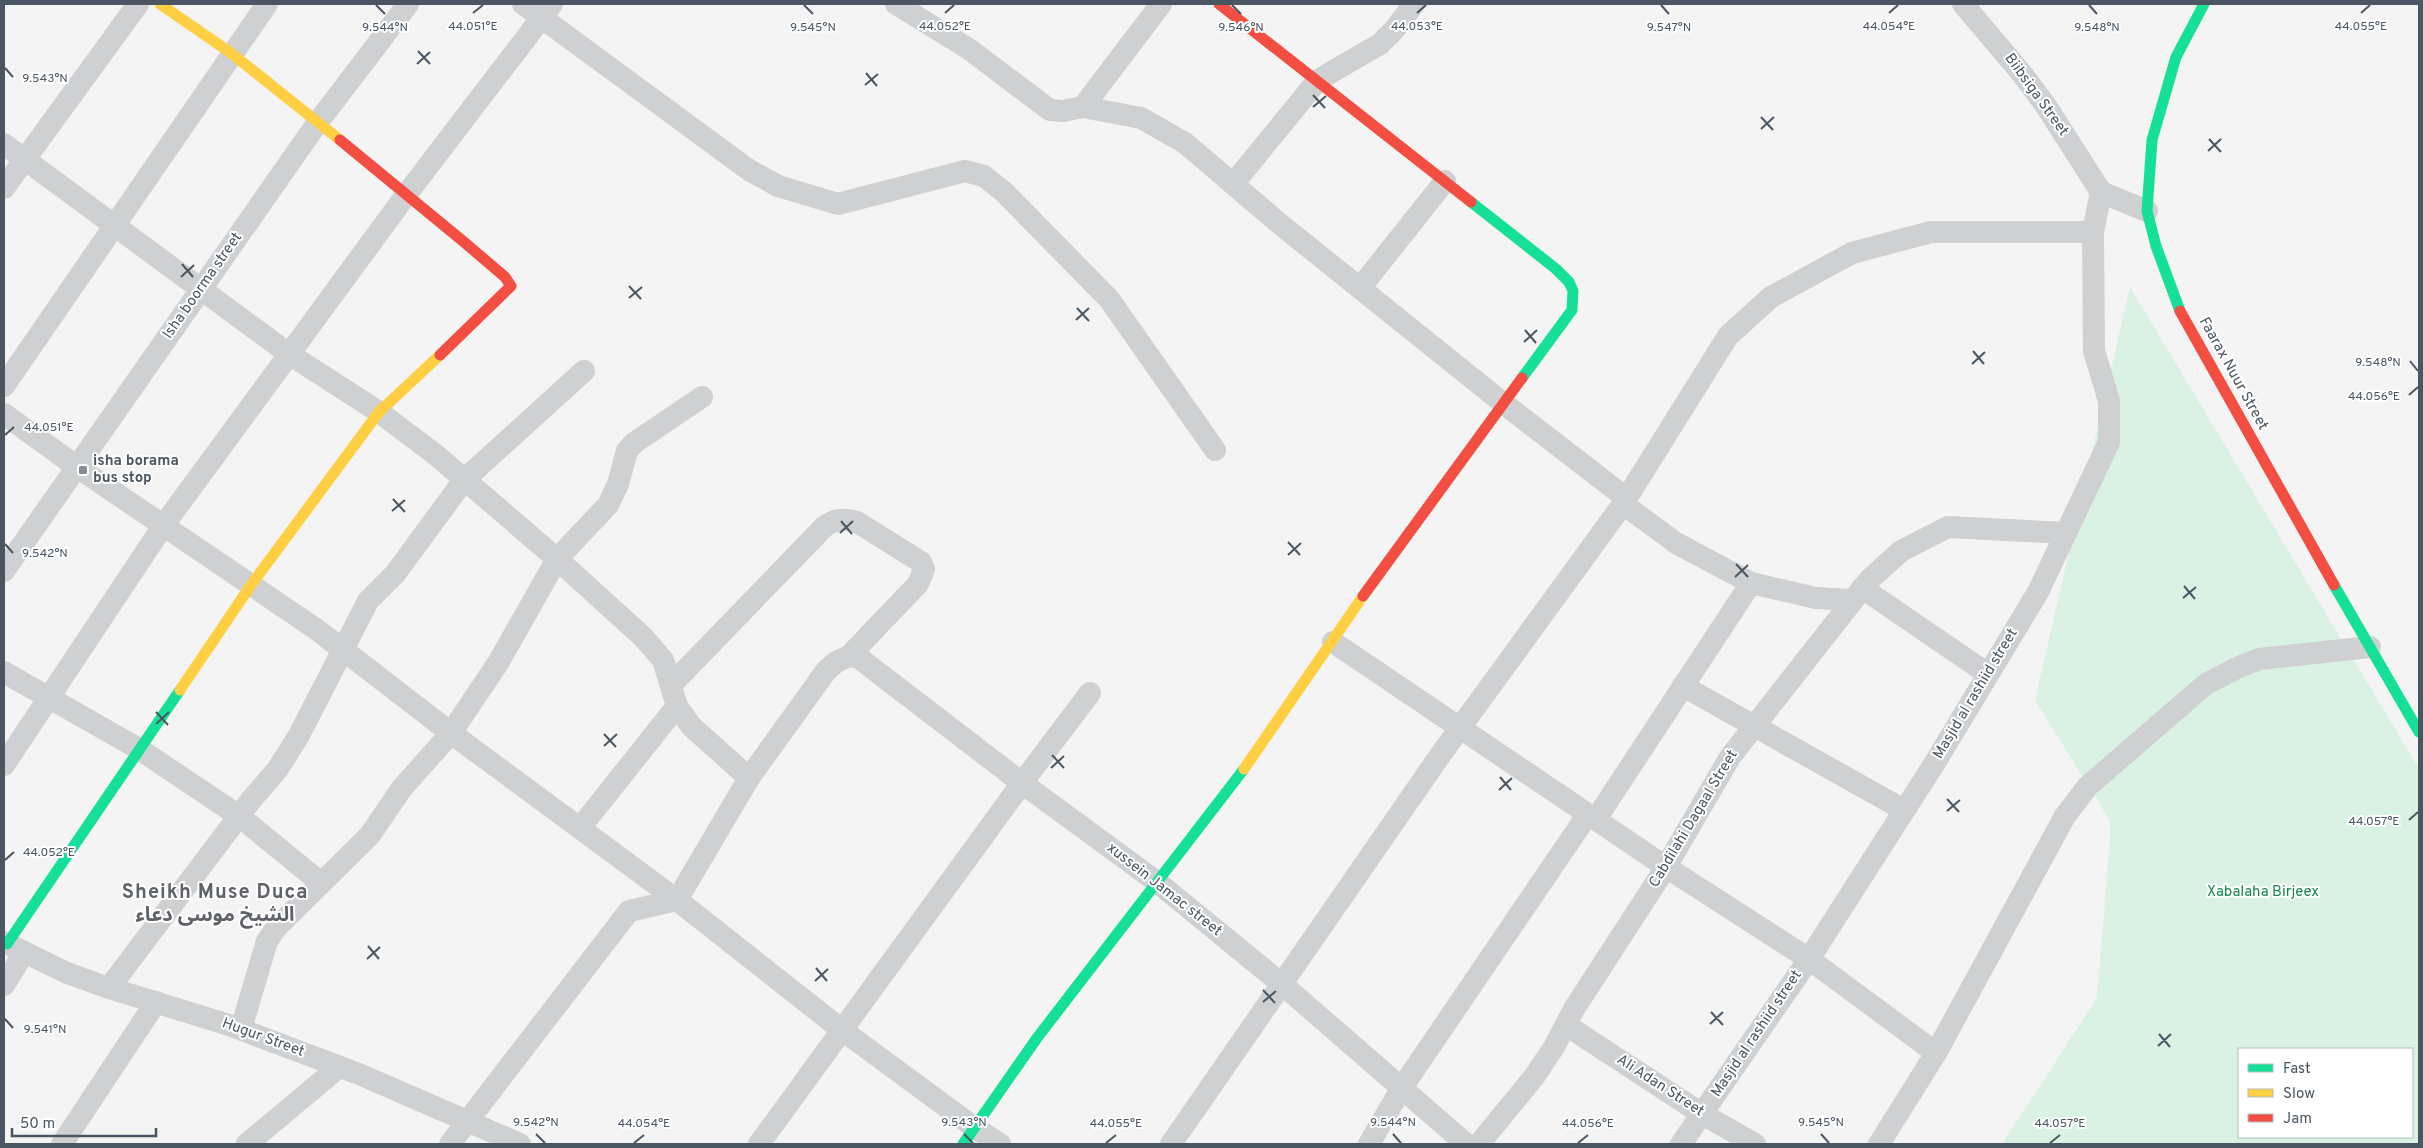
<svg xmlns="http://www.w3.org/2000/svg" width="2423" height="1148" font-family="Overpass,'Noto Sans Arabic',sans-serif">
  <rect width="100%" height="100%" fill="#f4f4f4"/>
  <path fill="#d9f2e3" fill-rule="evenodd" d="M2130 287 2419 769V1144H2002L2097 998 2110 839V821L2035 700ZM2239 1049H2412V1137H2239Z"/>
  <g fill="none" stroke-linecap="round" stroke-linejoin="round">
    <g stroke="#ced0d2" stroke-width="22">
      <polyline points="523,4 749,170 778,186 838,204 965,171 984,176 1004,192 1109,299 1215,450"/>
      <polyline points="896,4 969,49 1050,110 1063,111 1083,107 1141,118 1185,143 1280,224 1503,403 1626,498"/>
      <polyline points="1963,4 2023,75 2046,106 2101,192"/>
      <polyline points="1083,107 1161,4"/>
      <polyline points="4,144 289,354 379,412 436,455 557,559 643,637 663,660 677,706 691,726 749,778"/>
      <polyline points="1233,184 1318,80 1380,44 1394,30 1414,4"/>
      <polyline points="4,188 138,4"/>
      <polyline points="2101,192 2147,211"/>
      <polyline points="1360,288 1445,181"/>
      <polyline points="4,386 267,4"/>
      <polyline points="4,414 77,467 316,629 451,733 677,900 842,1030 975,1128 1000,1144"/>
      <polyline points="1623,504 1676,543 1751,583 1816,598 1852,600"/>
      <polyline points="4,571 318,122 408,4"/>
      <polyline points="1862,588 1988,674"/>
      <polyline points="1333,642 1666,867 1809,959 1936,1053"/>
      <polyline points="849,656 858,657 872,668 1022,783 1157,882 1283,985 1466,1144"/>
      <polyline points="4,672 139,749 239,816 321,883"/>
      <polyline points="1683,686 1904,810"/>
      <polyline points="4,765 163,526 406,195 552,4"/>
      <polyline points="1596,819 1751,583"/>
      <polyline points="580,828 677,706"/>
      <polyline points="4,942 67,973 109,988 226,1024 359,1074 520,1144"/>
      <polyline points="4,985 24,953"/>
      <polyline points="109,988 251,800 277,770 298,737 368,601 395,574 464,480 584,371"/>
      <polyline points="1566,1025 1702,1114 1755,1144"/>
      <polyline points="241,1029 267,941 276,928 370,835 402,788 451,733 498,663 557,559 608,505 618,484 627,451 634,443 702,397"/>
      <polyline points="62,1144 156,1002"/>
      <polyline points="247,1144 339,1067"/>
      <path d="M450 1144 629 911 677 900 749 778 826 671 836 662 849 656 918 584 924 569 921 562 857 522C844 518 835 519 824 527L672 684"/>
      <polyline points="759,1144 1022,783 1090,693"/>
      <polyline points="1171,1144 1441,754 1623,504 1728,336 1771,297 1852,253 1931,232 2093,232"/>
      <polyline points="1369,1144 1401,1089 1588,814"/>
      <polyline points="1479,1144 1534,1077 1554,1047 1574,1009 1666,867 1730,757 1869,580 1901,551 1948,527 2066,533"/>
      <polyline points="1681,1144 1809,959 1936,761 2038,592 2109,442 2109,401 2094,351 2093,232 2101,192"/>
      <polyline points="1879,1144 1936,1053 2065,816 2088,786 2206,684 2239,667 2259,659 2370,647"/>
    </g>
    <g stroke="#16e098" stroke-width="11">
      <polyline points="1471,202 1556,269 1569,282 1573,291 1572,310 1522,378"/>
      <polyline points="2180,311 2156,246 2147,211 2152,140 2176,57 2204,4"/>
      <polyline points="2334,585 2419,732"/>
      <polyline points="7,944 180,690"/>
      <polyline points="963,1144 1037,1038 1244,769"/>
    </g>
    <g stroke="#ffcf43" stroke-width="11">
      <polyline points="160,4 231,53 340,140"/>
      <polyline points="180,690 251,585 379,412 440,355"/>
      <polyline points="1244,769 1363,596"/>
    </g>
    <g stroke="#f24e42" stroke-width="11">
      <polyline points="1219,4 1471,202"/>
      <polyline points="340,140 464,242 505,277 511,286 440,355"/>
      <polyline points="2180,311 2334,585"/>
      <polyline points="1363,596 1522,378"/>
    </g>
  </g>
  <path fill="none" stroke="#4a5661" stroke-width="2" d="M376 5 385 14M804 5 813 14M1232 5 1241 14M1661 5 1669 14M2089 5 2097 14M473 13 483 5M945 13 954 5M1417 13 1426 5M1889 13 1898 5M2361 13 2370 5M418 51 430 64M417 64 430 52M5 68 13 77M866 73 877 86M865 85 878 74M1313 95 1325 108M1313 107 1326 96M1761 117 1773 130M1761 129 1774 117M2209 139 2221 152M2208 151 2221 139M182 264 193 277M181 277 194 265M629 286 641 299M629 298 642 287M1077 308 1089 321M1076 320 1089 308M1525 330 1536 343M1524 342 1537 330M1973 351 1984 364M2410 361 2418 371M1972 364 1985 352M2409 395 2418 387M5 435 14 427M393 499 405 512M392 511 405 500M841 521 852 534M840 533 853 521M1288 542 1300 555M5 544 13 553M1288 555 1301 543M1736 564 1748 577M1735 577 1748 565M2184 586 2195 599M2183 598 2196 587M156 712 168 725M156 724 169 712M604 734 616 747M604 746 617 734M1052 755 1064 768M1051 768 1064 756M1500 777 1511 790M1499 790 1512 778M1947 799 1959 812M1947 811 1960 800M2409 820 2418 812M5 860 14 852M368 946 379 959M367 959 380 947M816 968 827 981M815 981 828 969M1263 990 1275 1003M1263 1002 1276 991M1711 1012 1723 1025M5 1019 13 1028M1710 1024 1723 1012M2159 1034 2170 1047M2158 1046 2171 1034M536 1134 545 1143M964 1134 973 1143M1393 1134 1401 1143M1821 1134 1829 1143M634 1143 644 1135M1106 1143 1116 1135M1578 1143 1588 1135M2050 1143 2060 1135"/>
  <rect fill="#868d94" stroke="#fff" stroke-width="2" x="78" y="465" width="10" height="10" rx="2.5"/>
  <g text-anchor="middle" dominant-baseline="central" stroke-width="4" stroke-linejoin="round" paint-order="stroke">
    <g font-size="15" fill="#4a5661" stroke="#fff">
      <text transform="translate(2036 95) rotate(54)">Biibsiga Street</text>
      <text transform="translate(203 286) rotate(-55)">Isha boorma street</text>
      <text transform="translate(2233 374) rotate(61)">Faarax Nuur Street</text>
      <text transform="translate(1976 694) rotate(-59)">Masjid al rashiid street</text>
      <text transform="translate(1694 819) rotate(-59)">Cabdilahi Dagaal Street</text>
      <text transform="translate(1164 890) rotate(38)">xussein Jamac street</text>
      <text transform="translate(1757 1034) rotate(-56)">Masjid al rashiid street</text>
      <text transform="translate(263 1038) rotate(20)">Hugur Street</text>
      <text transform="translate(1660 1086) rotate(33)">Ali Adan Street</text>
    </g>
    <g font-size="15" font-weight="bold" fill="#4a5661" stroke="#fff" text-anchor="start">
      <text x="93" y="461">isha borama<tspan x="93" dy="17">bus stop</tspan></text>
    </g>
    <g font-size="15" fill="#17864f" stroke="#fff">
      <text x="2263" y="892">Xabalaha Birjeex</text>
    </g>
    <g font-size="20" font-weight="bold" letter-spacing="1" fill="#5f6368" stroke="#fff">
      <text x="215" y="893">Sheikh Muse Duca<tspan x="215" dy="23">الشيخ موسى دعاء</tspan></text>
    </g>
  </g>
  <g font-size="12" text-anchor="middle" fill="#4a5661" stroke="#fff" stroke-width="4" stroke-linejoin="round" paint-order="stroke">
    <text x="473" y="30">44.051°E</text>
    <text x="945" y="30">44.052°E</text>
    <text x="1417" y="30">44.053°E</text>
    <text x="1889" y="30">44.054°E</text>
    <text x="2361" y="30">44.055°E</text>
    <text x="385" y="31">9.544°N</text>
    <text x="813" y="31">9.545°N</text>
    <text x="1241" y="31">9.546°N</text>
    <text x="1669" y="31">9.547°N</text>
    <text x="2097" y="31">9.548°N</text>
    <text x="45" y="82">9.543°N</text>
    <text x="2378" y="366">9.548°N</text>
    <text x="2374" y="400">44.056°E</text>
    <text x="49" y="431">44.051°E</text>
    <text x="45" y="557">9.542°N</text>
    <text x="2374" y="825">44.057°E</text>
    <text x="49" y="856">44.052°E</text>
    <text x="45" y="1033">9.541°N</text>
    <text x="536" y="1126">9.542°N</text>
    <text x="964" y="1126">9.543°N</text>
    <text x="1393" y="1126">9.544°N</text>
    <text x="1821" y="1126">9.545°N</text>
    <text x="644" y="1127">44.054°E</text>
    <text x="1116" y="1127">44.055°E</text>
    <text x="1588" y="1127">44.056°E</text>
    <text x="2060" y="1127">44.057°E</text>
  </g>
  <rect width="2423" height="1148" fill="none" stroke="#4a5661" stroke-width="10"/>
  <rect x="2238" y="1048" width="175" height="90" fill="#ffffff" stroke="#b7bbc0"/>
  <rect x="2248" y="1064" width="25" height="8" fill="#16e098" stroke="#b7bbc0"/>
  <text x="2283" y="1073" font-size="15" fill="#4a5661">Fast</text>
  <rect x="2248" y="1089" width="25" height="8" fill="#ffcf43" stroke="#b7bbc0"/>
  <text x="2283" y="1098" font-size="15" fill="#4a5661">Slow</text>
  <rect x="2248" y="1114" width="25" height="8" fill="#f24e42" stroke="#b7bbc0"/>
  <text x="2283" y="1123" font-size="15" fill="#4a5661">Jam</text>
  <path d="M12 1128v8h144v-8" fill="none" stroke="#4a5661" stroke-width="2.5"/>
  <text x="20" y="1128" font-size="15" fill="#4a5661" stroke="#ffffff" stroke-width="4" paint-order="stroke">50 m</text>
</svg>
